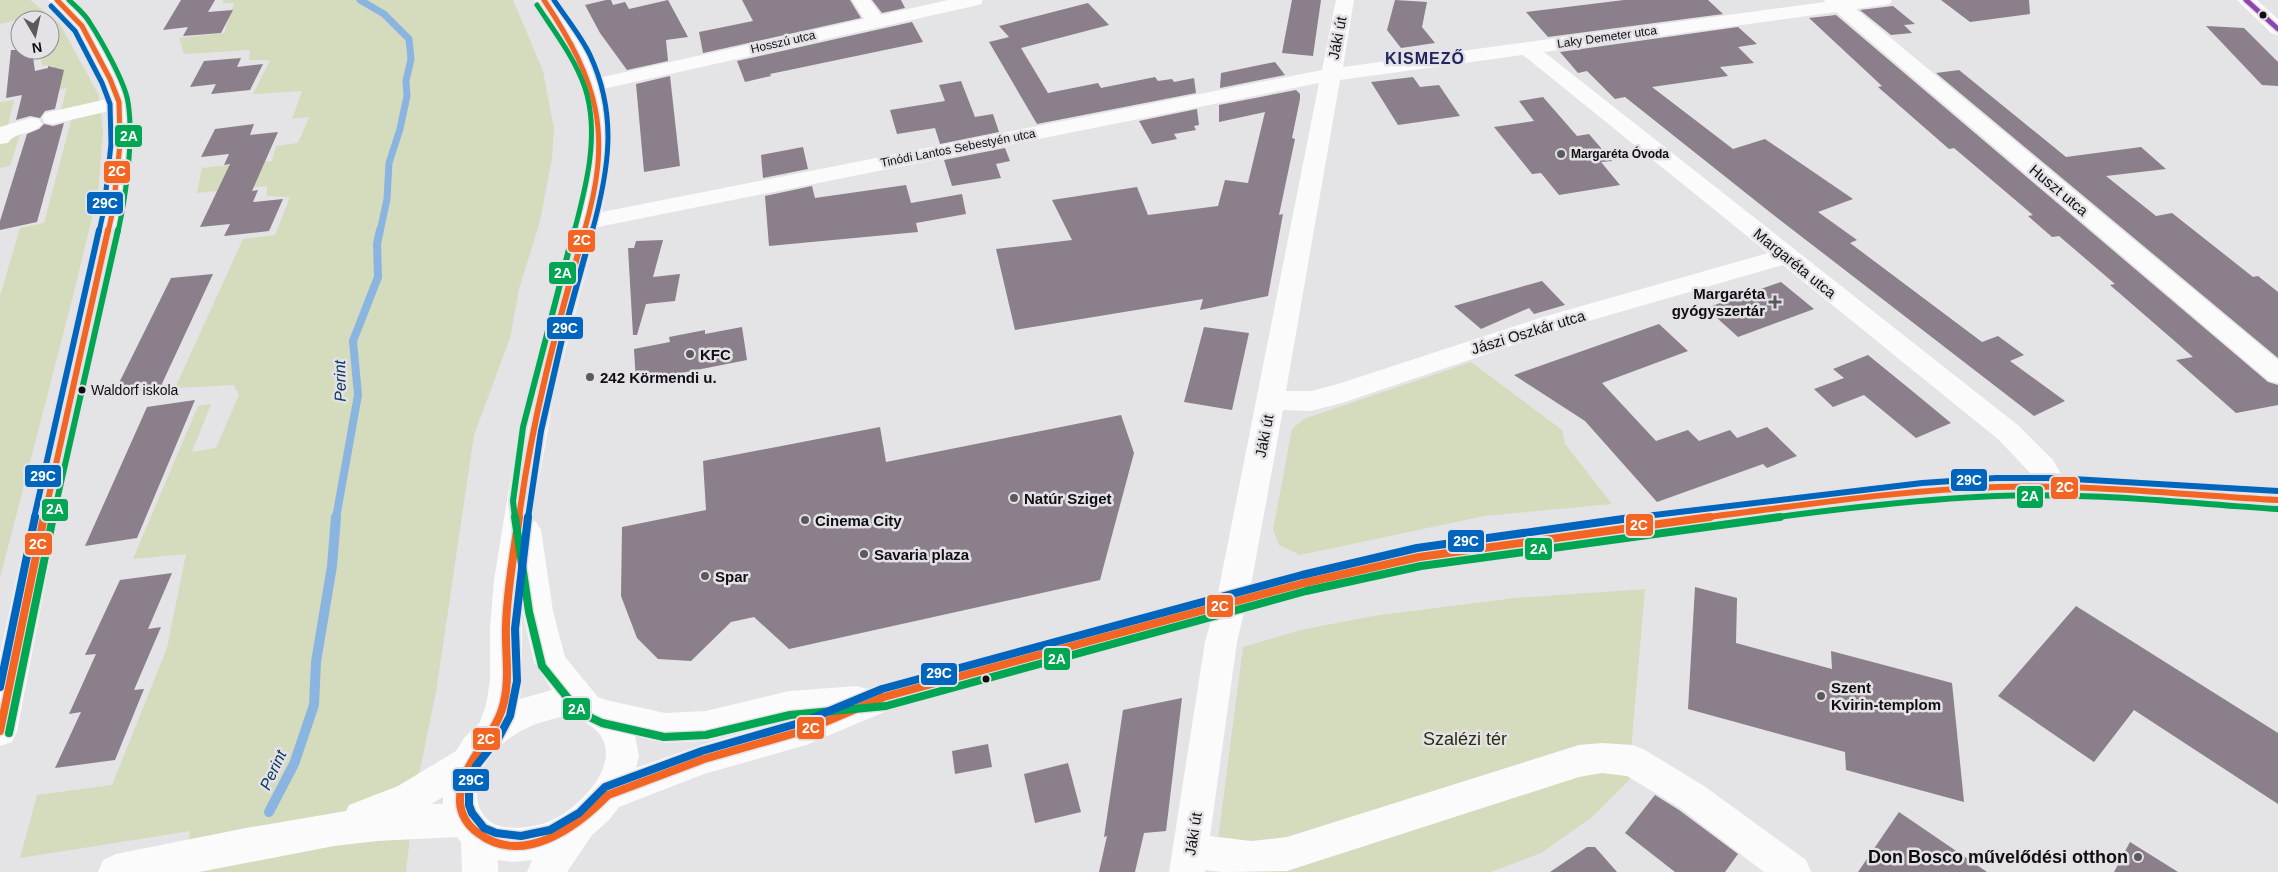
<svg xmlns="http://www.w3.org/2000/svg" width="2278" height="872" font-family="Arial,sans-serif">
  <rect width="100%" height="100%" fill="#e4e3e5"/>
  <g fill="#d5dbbd">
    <polygon points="0,0 30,0 60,24 99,96 103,131 98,193 73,296 0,578 0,296 20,228 44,223 72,117 58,120 67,88 53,91 53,66 42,65 38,50 50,50 50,20 21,19 0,24"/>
    <polygon points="223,0 513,0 543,71 554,129 552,158 540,221 519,289 510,338 474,435 436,692 415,794 406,872 187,872 190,831 20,858 37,795 112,785 167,648 186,554 133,559 198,406 211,404 192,452 216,448 239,395 234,385 175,388 243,239 275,235 290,197 267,196 267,186 197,193 202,168 272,161 276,146 298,143 309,117 292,119 302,91 253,94 270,60 249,60 250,50 184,54 179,38 224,33 234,3 223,3"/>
    <polygon points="14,100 8,125 21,131 10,166 0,168 0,102"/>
    <polygon points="1471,362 1562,430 1565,444 1612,504 1484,516 1300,555 1279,545 1273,530 1292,429 1304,419"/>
    <polygon points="1645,589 1632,738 1630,779 1592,817 1541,853 1491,872 1248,872 1215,863 1243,647 1301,630 1373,616 1515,598"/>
  </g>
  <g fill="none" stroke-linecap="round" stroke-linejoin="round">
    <polyline stroke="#8ab5e1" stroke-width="7" points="360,0 384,14 409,39 411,59 406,81 407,96 400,129 389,163 387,199 380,232"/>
    <polyline stroke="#8ab5e1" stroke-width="8" points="336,518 358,395 353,341 378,277 377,244 380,230"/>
    <polyline stroke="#8ab5e1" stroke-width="10" points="269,812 294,764 314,705 316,662 332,566 336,517"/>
  </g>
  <g fill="#8a7f8a">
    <polygon points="181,0 215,0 208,12 233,10 221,33 183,36 188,27 163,30"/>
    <polygon points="606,0 611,0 613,5 625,2 629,9 668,0 688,37 666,40 668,61 627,70 600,33 585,5"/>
    <polygon points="742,0 850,0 861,18 703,53 699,32 753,21"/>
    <polygon points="872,0 901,0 905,8 882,13"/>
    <polygon points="1292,0 1321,0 1313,56 1282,53"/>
    <polygon points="1395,0 1427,2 1422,27 1435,43 1401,48 1387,30"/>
    <polygon points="1624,0 1708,0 1723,14 1548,37 1526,12"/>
    <polygon points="1941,0 2029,0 2030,14 1970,22"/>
    <polygon points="1088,3 1109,25 1021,48 1048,93 1098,83 1101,88 1155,77 1158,81 1172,79 1174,82 1194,78 1196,93 1037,124 989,42 1009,37 999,26"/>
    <polygon points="1893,6 1915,24 1904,25 1912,33 1891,35 1860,10"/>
    <polygon points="1836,15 2268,382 2278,385 2278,405 2236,413 2176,360 2193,357 2110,285 2115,284 2059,236 2052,237 2028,216 2033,215 1954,148 1949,149 1878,87 1882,86 1809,18"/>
    <polygon points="912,22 923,42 770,74 771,76 745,82 737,61"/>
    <polygon points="2206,26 2244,28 2278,62 2278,86 2262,85"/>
    <polygon points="1738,27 1757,44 1738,47 1754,63 1720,67 1728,76 1652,87 1733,149 1765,139 1853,199 1818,212 1857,240 1850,243 1982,342 1998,336 2024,355 2010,361 2065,401 2034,416 1771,213 1625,97 1615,99 1587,71 1578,73 1560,52"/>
    <polygon points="11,50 32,50 35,71 48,68 48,66 64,70 55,109 45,111 40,118 30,116 16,120 22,95 6,98"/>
    <polygon points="241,58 237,67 263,64 250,90 211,94 216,84 190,87 204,61"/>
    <polygon points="1275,62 1285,75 1220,88 1221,73"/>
    <polygon points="1959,70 2066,157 2141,147 2166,169 2106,176 2156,216 2172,213 2253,277 2258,276 2278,292 2278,358 1936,73"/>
    <polygon points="670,76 680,166 644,172 636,84"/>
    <polygon points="1413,77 1420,87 1439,85 1460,116 1398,125 1371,82"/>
    <polygon points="961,81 975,117 993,114 999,132 940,144 935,128 897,134 890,110 945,101 939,85"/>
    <polygon points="1296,90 1300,94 1300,99 1292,138 1295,139 1279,215 1283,214 1268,296 1200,310 1203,299 1015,330 996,249 1072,240 1052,200 1137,187 1148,215 1218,206 1225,180 1248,183 1265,112 1219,122 1219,105"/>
    <polygon points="1543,97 1577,136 1589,134 1612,161 1601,162 1620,185 1559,195 1541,173 1532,174 1494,127 1534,121 1519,101"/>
    <polygon points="1197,109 1199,125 1194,126 1196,130 1174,134 1177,139 1152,144 1139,121"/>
    <polygon points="64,123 37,222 0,230 0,221 27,134 39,129 44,124 53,126"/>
    <polygon points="254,124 250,135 278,132 252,191 258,190 253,202 283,199 269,231 224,236 230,224 200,227 230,164 224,165 229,154 201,157 215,129"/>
    <polygon points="803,147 808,169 763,178 761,155"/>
    <polygon points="1005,148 1010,161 996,164 1001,178 952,186 944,160"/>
    <polygon points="906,185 911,203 962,194 966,214 916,223 918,232 769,246 765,196 812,186 815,198"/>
    <polygon points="663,240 653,277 680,274 675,301 646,304 637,335 633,335 628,248 634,248 636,241"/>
    <polygon points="213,274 160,388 114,393 171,278"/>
    <polygon points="1542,281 1565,305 1534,314 1529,308 1481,329 1454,306"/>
    <polygon points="1781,282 1814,309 1738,337 1706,308"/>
    <polygon points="1659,324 1688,351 1602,383 1656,441 1688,430 1699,441 1730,430 1737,438 1767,427 1797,456 1767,468 1763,464 1657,502 1585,421 1514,375"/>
    <polygon points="742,327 747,360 636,382 634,349 670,342 669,337 705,330 705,334"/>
    <polygon points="1204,327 1249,333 1232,410 1184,402"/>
    <polygon points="1868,355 1911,390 1951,423 1916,438 1864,395 1833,407 1814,389 1844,378 1833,369"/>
    <polygon points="195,400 137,538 85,546 147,407"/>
    <polygon points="1121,415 1134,453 1100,580 789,649 754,617 731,622 691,661 658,659 637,638 621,596 622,527 706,510 703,461 880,427 886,462"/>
    <polygon points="172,573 148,629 161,627 134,690 144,689 115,760 55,768 81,712 69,714 96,654 85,655 120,580"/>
    <polygon points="1695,587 1737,598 1736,643 1832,669 1831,651 1952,683 1964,802 1846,770 1845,752 1688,709"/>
    <polygon points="2076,606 2278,733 2278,804 2134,710 2094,762 1998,696"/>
    <polygon points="1182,698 1166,831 1144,833 1135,872 1099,872 1107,836 1104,837 1123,710"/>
    <polygon points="988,744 992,767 955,774 952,751"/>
    <polygon points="1068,763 1081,812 1035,823 1024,774"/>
    <polygon points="1655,795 1679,810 1738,854 1725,872 1675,872 1625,833"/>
    <polygon points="1899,812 1987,872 1858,872"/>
    <polygon points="2130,842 2178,872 2114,872"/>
    <polygon points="1587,847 1595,847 1617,872 1550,872"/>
  </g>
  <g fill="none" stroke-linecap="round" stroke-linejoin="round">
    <g fill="#fbfbfb" fill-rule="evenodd">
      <polygon points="48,0 68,0 92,26 120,79 129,102 131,144 125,210 61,502 17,731 12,742 0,746 0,654 33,502 101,210 109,144 109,111 53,124 45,123 42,118 45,113 107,99 100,79 74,28"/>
      <path d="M535 0H553L585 50 598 78 864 19 852 0H870L881 15 948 0H983L981 4 974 6 603 89C615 130 610 170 602 212L1322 70 1336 0H1354L1343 67 1825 2 1824 0H1892L1890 4 1856 9 2278 360V383L2269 381 1836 12 1544 52 2019 426 2053 460 2063 477 2278 489V511L2055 498H1997L1923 503 1663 534 1419 569 1304 595 1244 612 1237 642 1210 836 1251 841 1287 837 1579 745 1602 743 1633 745 1645 750 1704 786 1806 860 1811 872H1764L1680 808 1627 776 1602 773 1579 777 1287 871 1223 872 1205 870V872H1169L1205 642 1211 621 889 710 806 745 704 774 619 807 609 820 592 835 567 872H527L532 860 514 862 498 860V872H462L461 842 457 837 377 841 334 846 199 872H98L103 860 116 854 246 828 346 811 349 805 398 786 456 751 464 738 480 722 486 705 490 681V628L494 580 512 470 535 362 578 215 587 167 589 143V123L581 85 565 50ZM1523 55 1768 253 1543 317 1338 384 1311 391H1286L1340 80ZM1319 83 1218 593 884 683 867 689 857 686 789 691 706 711 665 713 606 700 598 697 565 657 553 611 541 530 536 522 532 520 555 389 598 227ZM1783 265 1999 440 2033 476H1997L1923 481 1663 510 1419 545 1251 585 1283 410 1311 411 1342 403 1561 329ZM522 610 534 662 552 690 520 699 522 681ZM561 717C567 718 574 718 580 720 586 722 591 726 596 730 627 761 578 810 550 821 536 827 519 829 505 827 477 824 471 792 482 770 486 761 493 753 500 746 517 730 538 722 561 717ZM767 726 704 744 636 768 639 756 635 736 665 743 706 741ZM443 797V804H431Z"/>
      <polygon points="2237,0 2257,0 2278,19 2278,35 2271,33"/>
      <path d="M31 118 39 119 42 124C34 135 15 131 8 143L0 144V127Z"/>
    </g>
    <defs>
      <g id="bus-1-far2">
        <polyline points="57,0 82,26 110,79 119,102 120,144 113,210 108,232"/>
        <path d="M544 0C599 83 613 134 584 232"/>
      </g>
      <g id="bus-1-far1">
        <polyline points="44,518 108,230"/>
        <path d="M519 518C532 419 557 325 585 230"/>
        <path d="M1700 518C1798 506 1898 490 1998 487 2091 484 2185 495 2278 500"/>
      </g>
      <g id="bus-1">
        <path d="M519 517C514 553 507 589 506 626 505 651 510 677 504 702 496 739 459 762 460 801 460 814 468 826 478 833 523 867 577 827 608 795"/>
        <polyline points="0,731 44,517"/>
        <polyline points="608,795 704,759 806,730 884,697 1304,583 1419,557 1710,517"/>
      </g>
      <g id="bus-2-far2">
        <path d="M69 0C76 7 85 14 90 23 101 40 125 82 128 102 134 138 126 196 118 232"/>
        <path d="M537 5C554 31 575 58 585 88 600 134 586 187 574 232"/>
      </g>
      <g id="bus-2-far1">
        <polyline points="53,518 118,230"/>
        <polyline points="515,518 513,501 523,427 574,230"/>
        <path d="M1770 518C1845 508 1921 499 1996 496 2090 492 2184 503 2277 509"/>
      </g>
      <g id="bus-2">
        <polyline points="515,517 529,612 542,666 579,712 602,723 664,737 706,735 790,715 886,706 1306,591 1421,566 1780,517"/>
        <polyline points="9,733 53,517"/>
      </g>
      <g id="bus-3-far2">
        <path d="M554 0C566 18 581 36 590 55 618 115 609 170 592 232"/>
        <polyline points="51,6 75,31 102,83 110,104 111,144 104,209 99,232"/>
      </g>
      <g id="bus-3-far1">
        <polyline points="34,518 99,230"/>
        <polyline points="528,518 541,431 562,339 592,230"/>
        <polyline points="1629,518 1922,483 1996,478 2056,478 2278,491"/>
      </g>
      <g id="bus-3">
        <polyline points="528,517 515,629 517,681 510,716 499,737 476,766 469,786 469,805 472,813 484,828 496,833 521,836 550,830 579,813 605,787 702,751 803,722 882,689 1302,575 1417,548 1637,517"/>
        <polyline points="0,687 35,517"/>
      </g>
      <polyline id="bus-4" points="2246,0 2278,29"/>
    </defs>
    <use href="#bus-1-far2" stroke="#e4e2e6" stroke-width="8"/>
    <use href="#bus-1-far1" stroke="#e4e2e6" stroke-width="10"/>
    <use href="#bus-1" stroke="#e4e2e6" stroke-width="11"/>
    <use href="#bus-2-far2" stroke="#e4e2e6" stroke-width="8"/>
    <use href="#bus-2-far1" stroke="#e4e2e6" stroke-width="10"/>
    <use href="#bus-2" stroke="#e4e2e6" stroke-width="11"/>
    <use href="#bus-3-far2" stroke="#e4e2e6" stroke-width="8"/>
    <use href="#bus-3-far1" stroke="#e4e2e6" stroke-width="10"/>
    <use href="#bus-3" stroke="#e4e2e6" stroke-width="11"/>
    <use href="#bus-4" stroke="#e4e2e6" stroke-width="8"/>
    <use href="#bus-1-far2" stroke="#f26522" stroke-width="5"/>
    <use href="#bus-1-far1" stroke="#f26522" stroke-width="6"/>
    <use href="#bus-1" stroke="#f26522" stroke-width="8"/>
    <use href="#bus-2-far2" stroke="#00a651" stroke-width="5"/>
    <use href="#bus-2-far1" stroke="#00a651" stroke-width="6"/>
    <use href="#bus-2" stroke="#00a651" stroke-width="8"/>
    <use href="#bus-3-far2" stroke="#0065bd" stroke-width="5"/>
    <use href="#bus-3-far1" stroke="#0065bd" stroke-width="6"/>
    <use href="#bus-3" stroke="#0065bd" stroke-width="8"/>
    <use href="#bus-4" stroke="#8e44ad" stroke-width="5"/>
  </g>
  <g fill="#0f0e10" stroke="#e4e2e6" stroke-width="2">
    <circle cx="2263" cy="15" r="4.5"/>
    <circle cx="82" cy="390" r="4.5"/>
    <circle cx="986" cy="679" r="4.5"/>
  </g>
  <g fill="#5a595b" stroke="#e4e2e6" stroke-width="2">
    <circle cx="1561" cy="154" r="5"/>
    <path d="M1772.5 294.5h5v5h5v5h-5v5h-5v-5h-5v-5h5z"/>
    <circle cx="690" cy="354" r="5"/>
    <circle cx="590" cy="377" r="5"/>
    <circle cx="1014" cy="498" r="5"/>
    <circle cx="805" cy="520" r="5"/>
    <circle cx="864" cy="554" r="5"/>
    <circle cx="705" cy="576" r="5"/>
    <circle cx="1821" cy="696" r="5"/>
    <circle cx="2138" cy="857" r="5"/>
  </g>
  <g text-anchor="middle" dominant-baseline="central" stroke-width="5" stroke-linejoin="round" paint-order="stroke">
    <g font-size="12" fill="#0f0e10" stroke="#e4e2e6">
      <text transform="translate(1607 37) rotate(-8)">Laky Demeter utca</text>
      <text transform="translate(783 42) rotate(-13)">Hosszú utca</text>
      <text transform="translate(958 148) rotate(-11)">Tinódi Lantos Sebestyén utca</text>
    </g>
    <g font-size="12" font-weight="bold" fill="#0f0e10" stroke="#e4e2e6" text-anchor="start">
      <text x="1571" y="154">Margaréta Óvoda</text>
    </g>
    <g font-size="14" fill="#0f0e10" stroke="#e4e2e6" text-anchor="start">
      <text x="91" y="390">Waldorf iskola</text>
    </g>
    <g font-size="15" fill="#0f0e10" stroke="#e4e2e6">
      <text transform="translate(1337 38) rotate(-79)">Jáki út</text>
      <text transform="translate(2059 190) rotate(40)">Huszt utca</text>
      <text transform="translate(1795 263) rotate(39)">Margaréta utca</text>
      <text transform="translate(1528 332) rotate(-17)">Jászi Oszkár utca</text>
      <text transform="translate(1264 436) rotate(-79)">Jáki út</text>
      <text transform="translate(1193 834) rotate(-81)">Jáki út</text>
    </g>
    <g font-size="15" font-weight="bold" fill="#0f0e10" stroke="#e4e2e6" text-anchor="start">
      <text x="1765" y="293" text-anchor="end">Margaréta<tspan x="1765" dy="17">gyógyszertár</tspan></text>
      <text x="700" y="354">KFC</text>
      <text x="600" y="377">242 Körmendi u.</text>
      <text x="1024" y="498">Natúr Sziget</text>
      <text x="815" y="520">Cinema City</text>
      <text x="874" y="554">Savaria plaza</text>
      <text x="715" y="576">Spar</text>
      <text x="1831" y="687">Szent<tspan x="1831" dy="17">Kvirin-templom</tspan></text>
    </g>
    <g font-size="16" font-weight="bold" letter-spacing="1" fill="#21255e" stroke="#e4e2e6">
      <text x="1425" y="58">KISMEZŐ</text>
    </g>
    <g font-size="16" font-style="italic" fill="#04355c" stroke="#e4e2e6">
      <text transform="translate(340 381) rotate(-91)">Perint</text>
      <text transform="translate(273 770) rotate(-65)">Perint</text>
    </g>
    <g font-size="18" fill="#292e09" stroke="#e4e2e6">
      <text x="1465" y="739">Szalézi tér</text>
    </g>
    <g font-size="18" font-weight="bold" fill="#0f0e10" stroke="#e4e2e6" text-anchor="end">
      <text x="2128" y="857">Don Bosco művelődési otthon</text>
    </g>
  </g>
  <g stroke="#e4e2e6" stroke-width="2">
    <rect x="114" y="124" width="29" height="24" rx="5" fill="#00a651"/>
    <rect x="103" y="160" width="28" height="24" rx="5" fill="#f26522"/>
    <rect x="86" y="191" width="38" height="24" rx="5" fill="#0065bd"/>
    <rect x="567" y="229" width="29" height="24" rx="5" fill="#f26522"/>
    <rect x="548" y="261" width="29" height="24" rx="5" fill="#00a651"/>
    <rect x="546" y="316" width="38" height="24" rx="5" fill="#0065bd"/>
    <rect x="24" y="464" width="38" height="24" rx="5" fill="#0065bd"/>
    <rect x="1950" y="468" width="38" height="24" rx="5" fill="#0065bd"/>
    <rect x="2050" y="476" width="29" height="24" rx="5" fill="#f26522"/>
    <rect x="2016" y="485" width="28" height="24" rx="5" fill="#00a651"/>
    <rect x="41" y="498" width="28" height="24" rx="5" fill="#00a651"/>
    <rect x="1625" y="513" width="29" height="24" rx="5" fill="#f26522"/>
    <rect x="1447" y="529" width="38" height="24" rx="5" fill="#0065bd"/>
    <rect x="24" y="532" width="29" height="24" rx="5" fill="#f26522"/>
    <rect x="1524" y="537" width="29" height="24" rx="5" fill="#00a651"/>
    <rect x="1206" y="594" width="28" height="24" rx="5" fill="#f26522"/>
    <rect x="1043" y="647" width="28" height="24" rx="5" fill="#00a651"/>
    <rect x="920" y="662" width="38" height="24" rx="5" fill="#0065bd"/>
    <rect x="562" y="697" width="29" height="24" rx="5" fill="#00a651"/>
    <rect x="796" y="716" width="29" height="24" rx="5" fill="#f26522"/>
    <rect x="472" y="727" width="29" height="24" rx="5" fill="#f26522"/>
    <rect x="452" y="768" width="38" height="24" rx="5" fill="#0065bd"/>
  </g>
  <g font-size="14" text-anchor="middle" font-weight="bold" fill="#fff">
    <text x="129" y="141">2A</text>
    <text x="117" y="176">2C</text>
    <text x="105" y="208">29C</text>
    <text x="582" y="245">2C</text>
    <text x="563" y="278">2A</text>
    <text x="565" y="333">29C</text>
    <text x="43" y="481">29C</text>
    <text x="1969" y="485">29C</text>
    <text x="2065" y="492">2C</text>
    <text x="2030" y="501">2A</text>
    <text x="55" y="514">2A</text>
    <text x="1639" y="530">2C</text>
    <text x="1466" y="546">29C</text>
    <text x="38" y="549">2C</text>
    <text x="1539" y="554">2A</text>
    <text x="1220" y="611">2C</text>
    <text x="1057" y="664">2A</text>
    <text x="939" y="678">29C</text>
    <text x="577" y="714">2A</text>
    <text x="811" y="733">2C</text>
    <text x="486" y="744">2C</text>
    <text x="471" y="785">29C</text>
  </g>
  <g transform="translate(35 35) rotate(171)"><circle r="24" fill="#e4e2e6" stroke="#8f8d90"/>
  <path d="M0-4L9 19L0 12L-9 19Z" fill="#5a595b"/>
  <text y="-8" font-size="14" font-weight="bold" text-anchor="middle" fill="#0f0e10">N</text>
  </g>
</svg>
